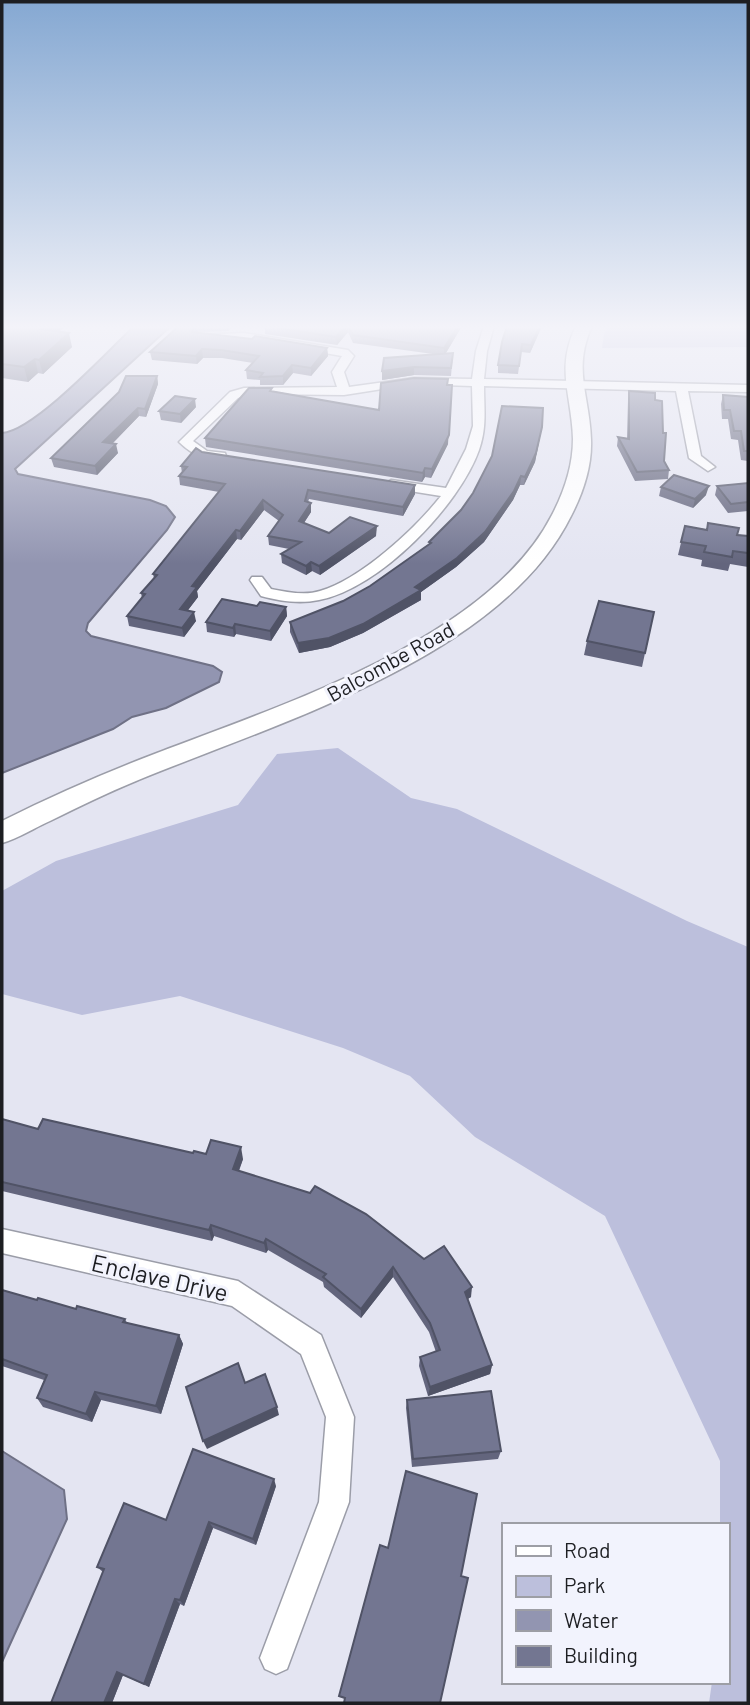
<svg xmlns="http://www.w3.org/2000/svg" width="750" height="1705" font-family="Barlow,sans-serif">
  <rect width="100%" height="100%" fill="#e4e5f2"/>
  <g fill="#bcbfdc">
    <polygon points="610,326 748,326 748,347 602,348 604,334"/>
    <polygon points="338,748 411,798 457,809 687,921 748,947 748,1703 709,1703 712,1682 727,1682 727,1525 720,1525 720,1461 605,1216 475,1137 410,1076 343,1048 180,996 82,1015 2,994 2,891 56,861 238,805 277,754"/>
  </g>
  <g fill="#9295b1" stroke="#6f7186" stroke-width="2">
    <path d="M134 326H171L15 469 18 474 150 500 166 506 175 517 167 530 88 623 86 631 91 636 213 666 222 672 219 682 166 708 132 717 113 729 2 773V433C34 431 109 350 134 326Z"/>
    <polygon points="2,1451 64,1490 67,1519 2,1662"/>
  </g>
  <g fill="none" stroke-linecap="round" stroke-linejoin="round">
    <defs>
      <g id="street">
        <path d="M484 326H494L487 351 484 379 748 385V392L688 391 701 456 715 467 708 471 689 458 676 391 484 386C484 409 487 427 479 450 459 506 379 589 319 600 300 604 279 601 261 596L250 580 252 577H262L271 589C287 592 305 596 320 591 361 579 415 529 441 496L391 488 384 484 391 480 446 488 466 449 473 426 472 386 414 384 344 395 249 394 238 398 193 441 207 451 225 453 226 456C212 466 190 453 179 442L230 392 244 388 337 387 332 372 342 356 244 339 199 340 195 339V335L244 333 348 350 354 356 344 372 349 387 414 378 472 379 476 351Z"/>
        <polygon points="2,1229 238,1281 321,1335 354,1417 349,1502 287,1669 276,1674 265,1669 260,1658 319,1502 326,1417 301,1354 232,1306 2,1253"/>
      </g>
      <path id="secondary" d="M576 326H592C572 370 590 396 591 440 592 466 583 493 571 516 501 658 274 724 136 781 107 793 78 807 50 821 34 828 19 838 2 843V821C52 796 104 773 157 753 279 706 489 639 552 515 564 492 573 466 573 439 572 396 555 369 576 326Z"/>
    </defs>
    <use href="#street" stroke="#9b9da8" stroke-width="3"/>
    <use href="#secondary" stroke="#9b9da8" stroke-width="3"/>
    <use href="#street" fill="#fff" fill-rule="evenodd"/>
    <use href="#secondary" fill="#fff" fill-rule="evenodd"/>
  </g>
  <g fill="#63657d">
    <polygon points="2,326 59,331 72,347 43,374 38,373 28,382 2,378"/>
    <polygon points="179,326 234,326 228,331 195,332 327,348 328,356 311,376 293,373 283,385 260,385 260,380 247,379 246,370 253,363 222,358 203,358 197,364 152,360 150,352"/>
    <polygon points="265,326 462,326 446,353 453,353 451,376 414,375 382,380 433,354 353,343 348,332 337,345 265,334"/>
    <polygon points="507,326 542,326 530,353 521,352 518,374 498,373 498,365"/>
    <polygon points="157,376 158,384 146,417 139,416 112,444 118,453 97,475 54,467 51,458"/>
    <polygon points="448,385 448,444 431,478 425,477 422,482 206,447 205,438 273,391 379,410"/>
    <polygon points="629,391 655,400 664,461 669,470 668,479 635,481 617,446 618,437 627,438 628,400"/>
    <polygon points="723,395 748,397 748,461 741,460 738,440 731,439 728,419 722,419 721,404"/>
    <polygon points="196,407 181,423 161,420 159,411"/>
    <polygon points="542,427 535,462 524,485 520,485 513,500 484,542 456,567 421,592 421,600 363,633 330,647 299,653 290,632 290,622 343,601 370,586 429,544 429,542 461,510"/>
    <polygon points="202,452 415,494 403,516 309,499 308,502 311,512 304,523 329,533 376,536 320,575 312,571 306,575 282,563 281,554 289,549 269,545 268,536 279,521 264,510 241,540 237,539 197,591 198,597 188,610 196,621 184,637 129,626 127,616 142,598 141,593 154,578 153,574 219,492 180,485 179,476 182,473 181,466"/>
    <polygon points="748,483 748,511 728,513 715,495 717,486"/>
    <polygon points="661,487 706,495 693,508 659,496"/>
    <polygon points="685,526 748,536 748,567 730,564 728,571 701,566 702,560 678,555"/>
    <polygon points="257,606 286,607 287,616 271,641 236,634 234,637 207,632 206,622"/>
    <polygon points="654,612 642,667 584,655 587,641"/>
    <polygon points="2,1119 38,1129 193,1153 243,1159 239,1171 471,1297 467,1299 492,1365 490,1374 428,1396 419,1366 420,1357 436,1352 429,1332 393,1277 361,1318 324,1287 323,1282 268,1250 266,1253 214,1236 212,1241 2,1191"/>
    <polygon points="2,1290 37,1300 125,1319 127,1323 179,1335 183,1344 161,1414 101,1400 92,1422 43,1407 37,1398 44,1380 2,1366"/>
    <polygon points="407,1400 501,1451 498,1459 412,1467 406,1408"/>
    <polygon points="276,1486 256,1545 213,1528 184,1606 180,1604 149,1687 123,1675 112,1703 51,1703 103,1572 97,1567 166,1520"/>
  </g>
  <g fill="#505366">
    <polygon points="45,326 66,326 44,343 41,329"/>
    <polygon points="346,326 348,326 348,332 337,345 336,337"/>
    <polygon points="458,326 462,326 444,356 444,348"/>
    <polygon points="540,326 542,326 530,353 531,345"/>
    <polygon points="69,333 72,347 43,374 39,360"/>
    <polygon points="327,348 328,356 311,376 311,368"/>
    <polygon points="202,349 203,358 197,364 196,356"/>
    <polygon points="35,359 38,373 28,382 24,367"/>
    <polygon points="292,365 293,373 283,385 283,376"/>
    <polygon points="414,367 414,375 382,380 382,371"/>
    <polygon points="157,376 158,384 146,417 145,409"/>
    <polygon points="452,385 448,444 431,478 432,469"/>
    <polygon points="195,399 196,407 181,423 180,414"/>
    <polygon points="138,408 139,416 105,451 103,442"/>
    <polygon points="542,427 535,462 524,485 525,477"/>
    <polygon points="116,444 118,453 97,475 95,466"/>
    <polygon points="425,468 425,477 422,482 423,473"/>
    <polygon points="521,476 520,485 513,500 484,542 456,567 421,592 421,600 363,633 330,647 299,653 298,643 415,587"/>
    <polygon points="415,485 415,494 403,516 403,507"/>
    <polygon points="709,486 706,495 693,508 695,499"/>
    <polygon points="263,500 264,510 241,540 240,531"/>
    <polygon points="311,503 311,512 299,530 299,521"/>
    <polygon points="377,526 376,536 320,575 319,566"/>
    <polygon points="236,530 237,539 197,591 198,597 182,618 180,609 192,586"/>
    <polygon points="311,562 312,571 306,575 306,566"/>
    <polygon points="286,607 287,616 271,641 270,631"/>
    <polygon points="194,612 196,621 184,637 182,628"/>
    <polygon points="235,624 236,634 234,637 233,628"/>
    <polygon points="241,1147 243,1159 235,1180 233,1169"/>
    <polygon points="211,1225 214,1236 212,1241 209,1230"/>
    <polygon points="266,1239 268,1250 266,1253 264,1243"/>
    <polygon points="393,1267 393,1277 361,1318 361,1309"/>
    <polygon points="472,1287 471,1297 463,1302 465,1292"/>
    <polygon points="179,1335 183,1344 161,1414 156,1406"/>
    <polygon points="492,1365 490,1374 428,1396 430,1387"/>
    <polygon points="95,1392 101,1400 92,1422 86,1414"/>
    <polygon points="277,1407 279,1415 207,1449 203,1441"/>
    <polygon points="274,1479 276,1486 256,1545 253,1539"/>
    <polygon points="209,1522 213,1528 184,1606 180,1600"/>
    <polygon points="175,1599 180,1604 149,1687 144,1684"/>
    <polygon points="117,1672 123,1675 112,1703 104,1703"/>
  </g>
  <g fill="#737691" stroke="#505366" stroke-width="2">
    <polygon points="2,326 45,326 41,329 69,333 39,360 35,359 24,367 2,364"/>
    <polygon points="179,326 194,326 192,332 252,339 255,336 327,348 311,368 292,365 283,376 260,377 263,373 246,370 259,356 221,350 202,349 196,356 150,352"/>
    <polygon points="265,326 346,326 336,337"/>
    <polygon points="348,326 458,326 444,348 353,335"/>
    <polygon points="507,326 540,326 531,345 522,344 519,366 498,365 502,342"/>
    <polygon points="453,353 451,368 414,367 382,371 384,358"/>
    <polygon points="126,376 157,376 145,409 138,408 103,442 116,444 95,466 51,458 119,392"/>
    <polygon points="414,378 448,379 447,385 452,385 449,435 432,469 425,468 423,473 205,438 249,388 272,388 270,391 379,410 381,383"/>
    <polygon points="629,391 655,393 655,400 662,401 663,433 666,433 664,461 669,470 637,472 618,437 629,439"/>
    <polygon points="723,395 748,397 748,451 744,451 741,431 734,431 730,410 724,410"/>
    <polygon points="175,396 195,399 180,414 159,411"/>
    <polygon points="502,406 543,408 542,427 536,453 525,477 521,476 514,491 485,532 457,558 415,587 421,590 363,624 329,638 298,643 290,622 343,601 370,586 431,543 429,542 461,510 473,493 492,456"/>
    <polygon points="196,448 202,452 415,485 403,507 308,490 305,501 311,503 299,521 329,533 350,517 377,526 319,566 311,562 306,566 281,554 301,542 268,536 283,515 263,500 240,531 236,530 192,586 197,587 180,609 194,612 182,628 127,616 145,594 141,593 157,575 153,574 225,484 179,476 187,467 181,466"/>
    <polygon points="674,475 709,486 695,499 661,487"/>
    <polygon points="748,483 748,502 731,504 717,486"/>
    <polygon points="708,523 739,528 737,535 748,536 748,553 733,551 732,557 704,552 706,546 681,542 685,526 707,530"/>
    <polygon points="222,599 257,606 260,602 286,607 270,631 235,624 233,628 206,622"/>
    <polygon points="599,601 654,612 645,653 587,641"/>
    <polygon points="2,1119 38,1129 43,1119 193,1153 194,1151 206,1154 211,1140 241,1147 233,1169 310,1193 315,1186 366,1214 424,1259 444,1246 472,1287 465,1292 492,1365 430,1387 420,1357 440,1350 430,1323 393,1267 361,1309 323,1277 326,1274 266,1239 264,1243 211,1225 209,1230 2,1182"/>
    <polygon points="2,1290 37,1300 38,1298 76,1309 77,1306 125,1319 123,1322 179,1335 156,1406 95,1392 86,1414 37,1398 47,1375 2,1359"/>
    <polygon points="238,1363 245,1383 265,1374 277,1407 203,1441 186,1387"/>
    <polygon points="491,1391 501,1451 413,1459 407,1400"/>
    <polygon points="193,1449 274,1479 253,1539 209,1522 180,1600 175,1599 144,1684 117,1672 104,1703 51,1703 104,1569 97,1567 124,1503 166,1520"/>
    <polygon points="406,1471 477,1494 461,1576 468,1578 440,1703 344,1703 345,1698 339,1696 380,1545 388,1548"/>
  </g>
  <linearGradient id="sky" x2="0" y2="1"><stop stop-color="#85a8d2"/><stop offset="0.58" stop-color="#f3f3f9"/><stop offset="1" stop-color="#f3f3f9" stop-opacity="0"/></linearGradient>
  <rect width="750" height="564" fill="url(#sky)"/>
  <g text-anchor="middle" dominant-baseline="central" stroke-width="6" stroke-linejoin="round" paint-order="stroke">
    <g font-size="21" fill="#1d1e22" stroke="#f2f3fd">
      <text transform="translate(390 661) rotate(-29)">Balcombe Road</text>
    </g>
    <g font-size="24" fill="#1d1e22" stroke="#f2f3fd">
      <text transform="translate(160 1277) rotate(13)">Enclave Drive</text>
    </g>
  </g>
  <rect width="750" height="1705" fill="none" stroke="#1d1e22" stroke-width="7"/>
  <rect x="502" y="1523" width="228" height="161" fill="#f2f3fd" stroke="#9d9ea5" stroke-width="2"/>
  <rect x="516" y="1546" width="35" height="10" fill="#ffffff" stroke="#9d9ea5" stroke-width="2"/>
  <text x="564" y="1558" font-size="21" fill="#1d1e22">Road</text>
  <rect x="516" y="1576" width="35" height="21" fill="#bcbfdc" stroke="#9d9ea5" stroke-width="2"/>
  <text x="564" y="1593" font-size="21" fill="#1d1e22">Park</text>
  <rect x="516" y="1610" width="35" height="21" fill="#9295b1" stroke="#9d9ea5" stroke-width="2"/>
  <text x="564" y="1628" font-size="21" fill="#1d1e22">Water</text>
  <rect x="516" y="1646" width="35" height="21" fill="#737691" stroke="#9d9ea5" stroke-width="2"/>
  <text x="564" y="1663" font-size="21" fill="#1d1e22">Building</text>
</svg>
